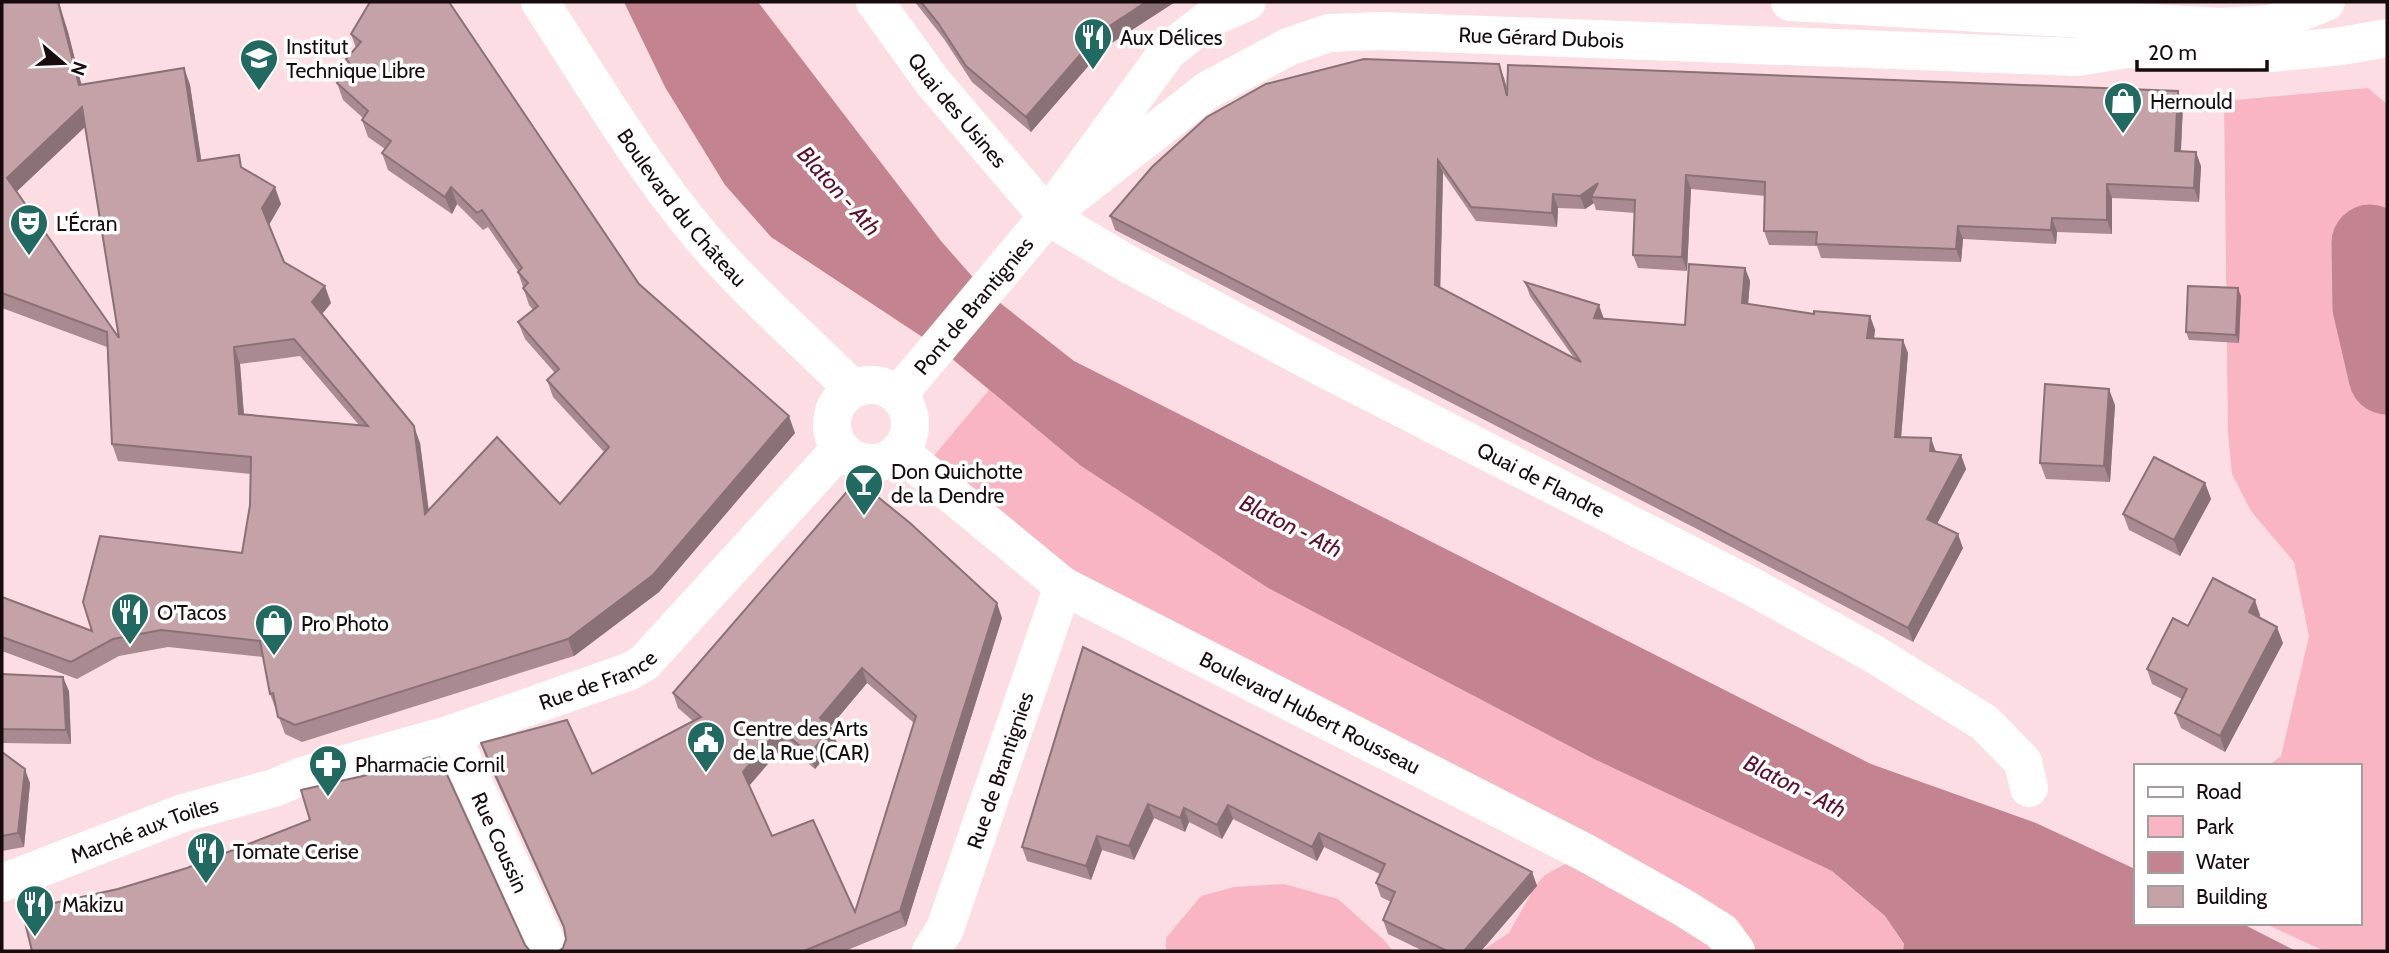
<svg xmlns="http://www.w3.org/2000/svg" width="2389" height="953" font-family="Cabin,sans-serif">
  <rect width="100%" height="100%" fill="#fcdde3"/>
  <g fill="#f9b5c3">
    <polygon points="2368,88 2387,104 2387,951 2324,951 2264,923 2359,923 2359,766 2268,766 2281,756 2309,636 2294,562 2251,511 2232,474 2228,433 2224,101"/>
    <polygon points="989,390 1081,466 1268,588 1594,759 1832,871 1885,916 1904,945 1903,951 1481,951 1509,933 1535,886 1545,875 1585,853 1063,586 922,470"/>
    <polygon points="1284,884 1338,899 1384,940 1393,951 1166,951 1166,938 1201,896 1234,887"/>
  </g>
  <polygon fill="#c48391" points="624,2 758,2 941,241 985,291 1074,361 1871,764 2036,823 2135,869 2135,923 2241,923 2296,951 1903,951 1904,944 1885,916 1832,871 1594,759 1268,588 1081,466 939,348 771,237 725,185 665,87"/>
  <g fill="none" stroke-linecap="round" stroke-linejoin="round">
    <polyline stroke="#c48391" stroke-width="77" points="2370,243 2371,307 2387,376"/>
    <g stroke="#fff" stroke-width="38">
      <path id="s1" d="M875 2 932 81 1047 216 1128 264 1327 370 1749 585 1874 654 1985 723 2023 762 2029 788"/>
      <path id="s2" d="M451 734 550 951"/>
      <path id="s3" d="M2 883 183 813 274 788 302 776 451 734 628 672 644 663 840 449"/>
      <path id="s4" d="M931 951 945 929 1063 586"/>
    </g>
    <g stroke="#fff" stroke-width="38">
      <path id="s5" d="M540 2C591 80 639 162 699 234 746 290 802 338 853 389"/>
      <polyline points="1790,2 2220,27 2272,24 2326,2"/>
      <path id="s6" d="M1047 216 1208 90 1288 47 1329 33 1380 31 2077 57 2128 49 2272 53 2342 46 2387 38"/>
      <circle cx="871" cy="424" r="39"/>
      <path id="s7" d="M898 395 1043 222 1168 51 1209 19 1247 2"/>
      <path id="s8" d="M899 451 1063 586 1586 853 1684 908 1722 932 1736 951"/>
    </g>
  </g>
  <g fill="#a98a90" fill-rule="evenodd">
    <path d="M2 2H59L68 32 81 85 184 68 190 85 201 160 244 169 281 204 269 224 284 262 331 303 322 314 420 443 429 511 560 504 604 452 553 397 547 380 555 373 525 339 518 322 533 310 529 305 518 272V271L488 227 483 230 457 204 452 214 388 170 382 153 385 149 368 137 362 120 363 118 343 100 337 83 349 68 346 59 356 48 351 34 639 284 795 433 659 592 574 656 302 742 285 734 270 694 263 657 168 647 119 656 77 679 2 651V597L92 631 242 553 250 505 251 474 118 461 112 444 107 347 2 308ZM85 127 119 338 16 192ZM300 356 359 425 244 414 240 364Z"/>
    <polygon points="915,2 1175,2 1104,48 1031,132 972,82 944,39"/>
    <polygon points="1504,78 1507,90 2183,105 2181,151 2201,166 2199,202 2112,198 2112,234 2057,232 2056,244 1963,239 1961,262 1821,258 1817,246 1769,245 1764,231 1765,196 1691,189 1687,271 1638,268 1633,255 1635,213 1596,210 1594,203 1585,209 1558,208 1557,227 1476,221 1443,173 1440,288 1574,358 1530,296 1525,282 1604,319 1685,325 1745,268 1750,281 1748,304 1814,314 1870,316 1875,330 1874,339 1908,353 1901,437 1936,451 1961,455 1966,469 1937,524 1963,548 1913,642 1699,530 1115,230 1110,216"/>
    <polygon points="2241,296 2239,343 2189,340 2186,332"/>
    <polygon points="2115,405 2110,482 2046,479 2040,463"/>
    <polygon points="2205,483 2211,499 2180,556 2129,530 2123,514"/>
    <polygon points="2260,615 2259,618 2283,643 2225,752 2181,728 2175,713 2182,699 2152,684 2147,669 2188,626"/>
    <path d="M1002 618 906 926 845 951H559L563 948 566 939 565 931 486 758 481 743 592 774 693 721 678 708 673 693ZM867 683 914 723 855 912 772 836 749 786 785 744 815 769 837 743 830 727Z"/>
    <polygon points="1083,647 1532,872 1537,886 1481,951 1423,951 1388,934 1383,920 1391,902 1381,897 1376,883 1380,874 1324,847 1317,861 1233,819 1222,839 1189,822 1185,832 1154,818 1134,860 1102,850 1091,880 1027,861 1022,847"/>
    <polygon points="2,674 69,691 71,744 2,743"/>
    <polygon points="2,752 30,783 24,847 2,851"/>
  </g>
  <g fill="#8a7176">
    <polygon points="58,2 68,32 86,102 79,85"/>
    <polygon points="1146,2 1175,2 1104,48 1031,132 1026,117 1099,33"/>
    <polygon points="1499,64 1504,78 1512,109 1507,96"/>
    <polygon points="184,68 190,85 204,178 198,161"/>
    <polygon points="2178,91 2183,105 2180,165 2175,151"/>
    <polygon points="82,107 88,124 13,195 7,178"/>
    <polygon points="2196,152 2201,166 2199,202 2194,188"/>
    <polygon points="1438,160 1443,173 1440,299 1435,285"/>
    <polygon points="1686,175 1691,189 1687,271 1682,257"/>
    <polygon points="1598,183 1591,197 1594,203 1585,209 1580,196"/>
    <polygon points="2107,184 2112,198 2112,234 2107,220"/>
    <polygon points="275,187 281,204 269,225 262,208"/>
    <polygon points="451,187 457,204 452,214 445,197"/>
    <polygon points="1553,194 1558,208 1557,227 1552,213"/>
    <polygon points="2052,218 2057,232 2056,244 2051,230"/>
    <polygon points="1958,226 1963,239 1961,262 1956,249"/>
    <polygon points="1745,268 1750,281 1747,317 1742,303"/>
    <polygon points="325,286 331,303 318,319 312,302"/>
    <polygon points="2238,288 2241,296 2239,343 2236,335"/>
    <polygon points="1599,305 1604,319 1594,318"/>
    <polygon points="1870,316 1875,330 1872,352 1867,338"/>
    <polygon points="1903,340 1908,353 1900,450 1895,437"/>
    <polygon points="234,347 240,364 245,431 239,414"/>
    <polygon points="2109,389 2115,405 2110,482 2104,466"/>
    <polygon points="789,416 795,433 659,592 574,656 568,639"/>
    <polygon points="414,426 420,443 431,531 425,514"/>
    <polygon points="1931,438 1936,452 1930,451"/>
    <polygon points="1961,455 1966,469 1932,533 1927,519"/>
    <polygon points="2205,483 2211,499 2180,556 2174,540"/>
    <polygon points="1958,534 1963,548 1913,642 1908,628"/>
    <polygon points="2255,600 2260,615 2255,628 2249,612"/>
    <polygon points="997,603 1002,618 906,926 900,911"/>
    <polygon points="2277,627 2283,643 2225,752 2220,736"/>
    <polygon points="862,668 867,683 825,733 820,718"/>
    <polygon points="63,677 69,691 71,744 66,730"/>
    <polygon points="831,728 837,743 815,769 810,754"/>
    <polygon points="779,729 785,744 748,787 743,772"/>
    <polygon points="25,769 30,783 24,847 18,833"/>
    <polygon points="1148,804 1154,818 1134,860 1129,846"/>
    <polygon points="1228,805 1233,819 1222,839 1217,825"/>
    <polygon points="1184,808 1189,822 1185,832 1180,818"/>
    <polygon points="1319,833 1324,847 1317,861 1312,847"/>
    <polygon points="1097,836 1102,850 1091,880 1086,866"/>
    <polygon points="1532,872 1537,886 1481,951 1464,951"/>
  </g>
  <g fill="#c5a1a8" stroke="#8a7176" stroke-width="2" fill-rule="evenodd">
    <path d="M2 2H58L79 85 184 68 198 161 239 155 241 167 275 187 262 208 284 262 325 286 312 302 414 426 425 514 497 437 560 504 609 447 547 380 559 369 518 322 538 306 523 288 528 283 518 272 522 268 482 210 477 213 451 187 445 197 382 153 391 141 362 120 368 111 337 83 351 65 346 59 361 42 351 34 370 2H449L639 284 789 416 653 575 568 639 295 725 278 717 273 693 270 694 260 641 161 630 113 639 71 662 2 637V597L92 631 83 602 100 536 242 553 250 505 251 457 112 444 107 332 2 293ZM82 107 119 338 7 178ZM294 339 368 426 239 414 234 347Z"/>
    <polygon points="921,2 1146,2 1099,33 1026,117 966,66 938,23"/>
    <polygon points="1364,59 1499,64 1507,96 1508,65 2178,91 2175,151 2196,152 2194,188 2107,184 2107,220 2052,218 2051,230 1958,226 1956,249 1816,244 1817,232 1764,231 1765,182 1686,175 1682,257 1633,255 1635,200 1591,197 1598,183 1580,196 1553,194 1552,213 1471,207 1438,160 1435,285 1581,362 1525,282 1599,305 1594,318 1685,325 1689,264 1745,268 1742,303 1814,314 1814,311 1870,316 1867,338 1903,340 1895,437 1931,438 1930,451 1961,455 1927,519 1958,534 1908,628 1694,516 1110,216 1152,167 1207,117 1266,84"/>
    <polygon points="2188,286 2238,288 2236,335 2186,332"/>
    <polygon points="2045,384 2109,389 2104,466 2040,463"/>
    <polygon points="2154,457 2205,483 2174,540 2123,514"/>
    <path d="M857 480 910 523 997 603 900 911 804 951H559L563 948 566 939 564 927 481 743 567 720 592 774 701 717 673 693ZM862 668 916 716 855 912 813 820 772 836 743 772 779 729 810 754 831 728 820 718Z"/>
    <polygon points="2213,578 2255,600 2249,612 2277,627 2220,736 2175,713 2187,689 2147,669 2173,618 2188,626"/>
    <polygon points="1083,647 1532,872 1464,951 1447,951 1383,920 1395,892 1376,883 1385,864 1319,833 1312,847 1228,805 1217,825 1184,808 1180,818 1148,804 1129,846 1097,836 1086,866 1022,847"/>
    <polygon points="2,674 63,677 66,730 2,729"/>
    <polygon points="2,752 25,769 18,833 2,836"/>
    <polygon points="438,755 525,945 530,951 32,951 22,910 118,889 187,868 310,820 301,790 389,770 386,769"/>
  </g>
  <defs>
    <symbol id="restaurant-pin" viewBox="-11 -11 22 30"><path d="M0 17L-7.5 6A9.5 9.5 0 1 1 7.5 6Z" fill="#216a62" stroke="#fff"/><path d="M-5-6h1v4h1v-4h1v4h1v-4h1v5L-1.5 .5V6h-2V.5L-5-1ZM5-6V6H3V1.5H1.5Q1.5-4 5-6Z" fill="#fff"/></symbol>
    <symbol id="school-pin" viewBox="-11 -11 22 30"><path d="M0 17L-7.5 6A9.5 9.5 0 1 1 7.5 6Z" fill="#216a62" stroke="#fff"/><path d="M0-5L7-2L0 1L-7-2ZM-4 1L0 2.5L4 1V4Q0 6-4 4Z" fill="#fff"/></symbol>
    <symbol id="shop-pin" viewBox="-11 -11 22 30"><path d="M0 17L-7.5 6A9.5 9.5 0 1 1 7.5 6Z" fill="#216a62" stroke="#fff"/><path d="M-5-2.5h2.3a2.7 3.5 0 0 1 5.4 0H5L5.5 6h-11ZM-1.5-2.5h3a1.5 2.3 0 0 0-3 0Z" fill="#fff"/></symbol>
    <symbol id="theatre-pin" viewBox="-11 -11 22 30"><path d="M0 17L-7.5 6A9.5 9.5 0 1 1 7.5 6Z" fill="#216a62" stroke="#fff"/><path d="M-5-5.5Q0-4 5-5.5V0Q5 5 0 6Q-5 5-5 0ZM-3.3-2.5H-1v1.5H-3.3ZM1-2.5H3.3v1.5H1ZM-2.8 1Q0 5.5 2.8 1Z" fill="#fff"/></symbol>
    <symbol id="bar-pin" viewBox="-11 -11 22 30"><path d="M0 17L-7.5 6A9.5 9.5 0 1 1 7.5 6Z" fill="#216a62" stroke="#fff"/><path d="M-6-5H6L.8 .8V4.5H3.5V6h-7V4.5H-.8V.8Z" fill="#fff"/></symbol>
    <symbol id="civic-pin" viewBox="-11 -11 22 30"><path d="M0 17L-7.5 6A9.5 9.5 0 1 1 7.5 6Z" fill="#216a62" stroke="#fff"/><path d="M-.6-6.5H3V-4.5H.6V-3L4-1V1h2V6H-6V1h2V-1L-.6-3ZM-1.2 2.5V6h2.4V2.5Z" fill="#fff"/></symbol>
    <symbol id="pharmacy-pin" viewBox="-11 -11 22 30"><path d="M0 17L-7.5 6A9.5 9.5 0 1 1 7.5 6Z" fill="#216a62" stroke="#fff"/><path d="M-2-6h4v4h4v4h-4v4h-4v-4h-4v-4h4Z" fill="#fff"/></symbol>
  </defs>
  <g fill-rule="evenodd">
    <use href="#restaurant-pin" x="1071" y="15" width="44" height="60"/>
    <use href="#school-pin" x="237" y="36" width="44" height="60"/>
    <use href="#shop-pin" x="2101" y="79" width="44" height="60"/>
    <use href="#theatre-pin" x="7" y="201" width="44" height="60"/>
    <use href="#bar-pin" x="842" y="461" width="44" height="60"/>
    <use href="#restaurant-pin" x="108" y="590" width="44" height="60"/>
    <use href="#shop-pin" x="252" y="601" width="44" height="60"/>
    <use href="#civic-pin" x="684" y="718" width="44" height="60"/>
    <use href="#pharmacy-pin" x="306" y="742" width="44" height="60"/>
    <use href="#restaurant-pin" x="184" y="829" width="44" height="60"/>
    <use href="#restaurant-pin" x="13" y="882" width="44" height="60"/>
  </g>
  <g text-anchor="middle" dominant-baseline="central" stroke-width="7" stroke-linejoin="round" paint-order="stroke">
    <g font-size="21" fill="#170b0e" stroke="#fff" text-anchor="start">
      <text x="1120" y="37">Aux Délices</text>
      <text x="286" y="46">Institut<tspan x="286" dy="24">Technique Libre</tspan></text>
      <text x="2150" y="101">Hernould</text>
      <text x="56" y="223">L'Écran</text>
      <text x="891" y="471">Don Quichotte<tspan x="891" dy="24">de la Dendre</tspan></text>
      <text x="157" y="612">O'Tacos</text>
      <text x="301" y="623">Pro Photo</text>
      <text x="733" y="728">Centre des Arts<tspan x="733" dy="24">de la Rue (CAR)</tspan></text>
      <text x="355" y="764">Pharmacie Cornil</text>
      <text x="233" y="851">Tomate Cerise</text>
      <text x="62" y="904">Makizu</text>
    </g>
    <g font-size="21" fill="#170b0e" stroke="#fff">
      <text stroke="none"><textPath href="#s6" startOffset="551">Rue Gérard Dubois</textPath></text>
      <text stroke="none"><textPath href="#s1" startOffset="136">Quai des Usines</textPath></text>
      <text stroke="none"><textPath href="#s5" startOffset="250">Boulevard du Château</textPath></text>
      <text stroke="none"><textPath href="#s7" startOffset="117">Pont de Brantignies</textPath></text>
      <text stroke="none"><textPath href="#s1" startOffset="835">Quai de Flandre</textPath></text>
      <text stroke="none"><textPath href="#s3" startOffset="630">Rue de France</textPath></text>
      <text stroke="none"><textPath href="#s8" startOffset="490">Boulevard Hubert Rousseau</textPath></text>
      <text stroke="none"><textPath href="#s4" startOffset="194">Rue de Brantignies</textPath></text>
      <text stroke="none"><textPath href="#s3" startOffset="152">Marché aux Toiles</textPath></text>
      <text stroke="none"><textPath href="#s2" startOffset="119">Rue Coussin</textPath></text>
    </g>
    <g font-size="23" font-style="italic" fill="#5e0f2b" stroke="#fff">
      <text transform="translate(839 191) rotate(48)">Blaton - Ath</text>
      <text transform="translate(1291 526) rotate(27)">Blaton - Ath</text>
      <text transform="translate(1795 786) rotate(27)">Blaton - Ath</text>
    </g>
  </g>
  <rect width="2389" height="953" fill="none" stroke="#170b0e" stroke-width="7"/>
  <rect x="2134" y="764" width="228" height="161" fill="#ffffff" stroke="#a29d9f" stroke-width="2"/>
  <rect x="2148" y="787" width="35" height="10" fill="#ffffff" stroke="#a29d9f" stroke-width="2"/>
  <text x="2196" y="799" font-size="21" fill="#170b0e">Road</text>
  <rect x="2148" y="816" width="35" height="21" fill="#f9b5c3" stroke="#a29d9f" stroke-width="2"/>
  <text x="2196" y="834" font-size="21" fill="#170b0e">Park</text>
  <rect x="2148" y="852" width="35" height="21" fill="#c48391" stroke="#a29d9f" stroke-width="2"/>
  <text x="2196" y="869" font-size="21" fill="#170b0e">Water</text>
  <rect x="2148" y="886" width="35" height="21" fill="#c5a1a8" stroke="#a29d9f" stroke-width="2"/>
  <text x="2196" y="904" font-size="21" fill="#170b0e">Building</text>
  <g transform="translate(63 63) rotate(109)" stroke="#ffffff" stroke-width="5" paint-order="stroke">
  <path d="M0-5L12 26L0 18L-12 26Z" fill="#170b0e"/>
  <text y="-10" font-size="19" font-weight="bold" text-anchor="middle" fill="#170b0e">N</text>
  </g>
  <path d="M2137 60v10h130v-10" fill="none" stroke="#170b0e" stroke-width="3.5"/>
  <text x="2148" y="60" font-size="21" fill="#170b0e" stroke="#ffffff" stroke-width="5" paint-order="stroke">20 m</text>
</svg>
